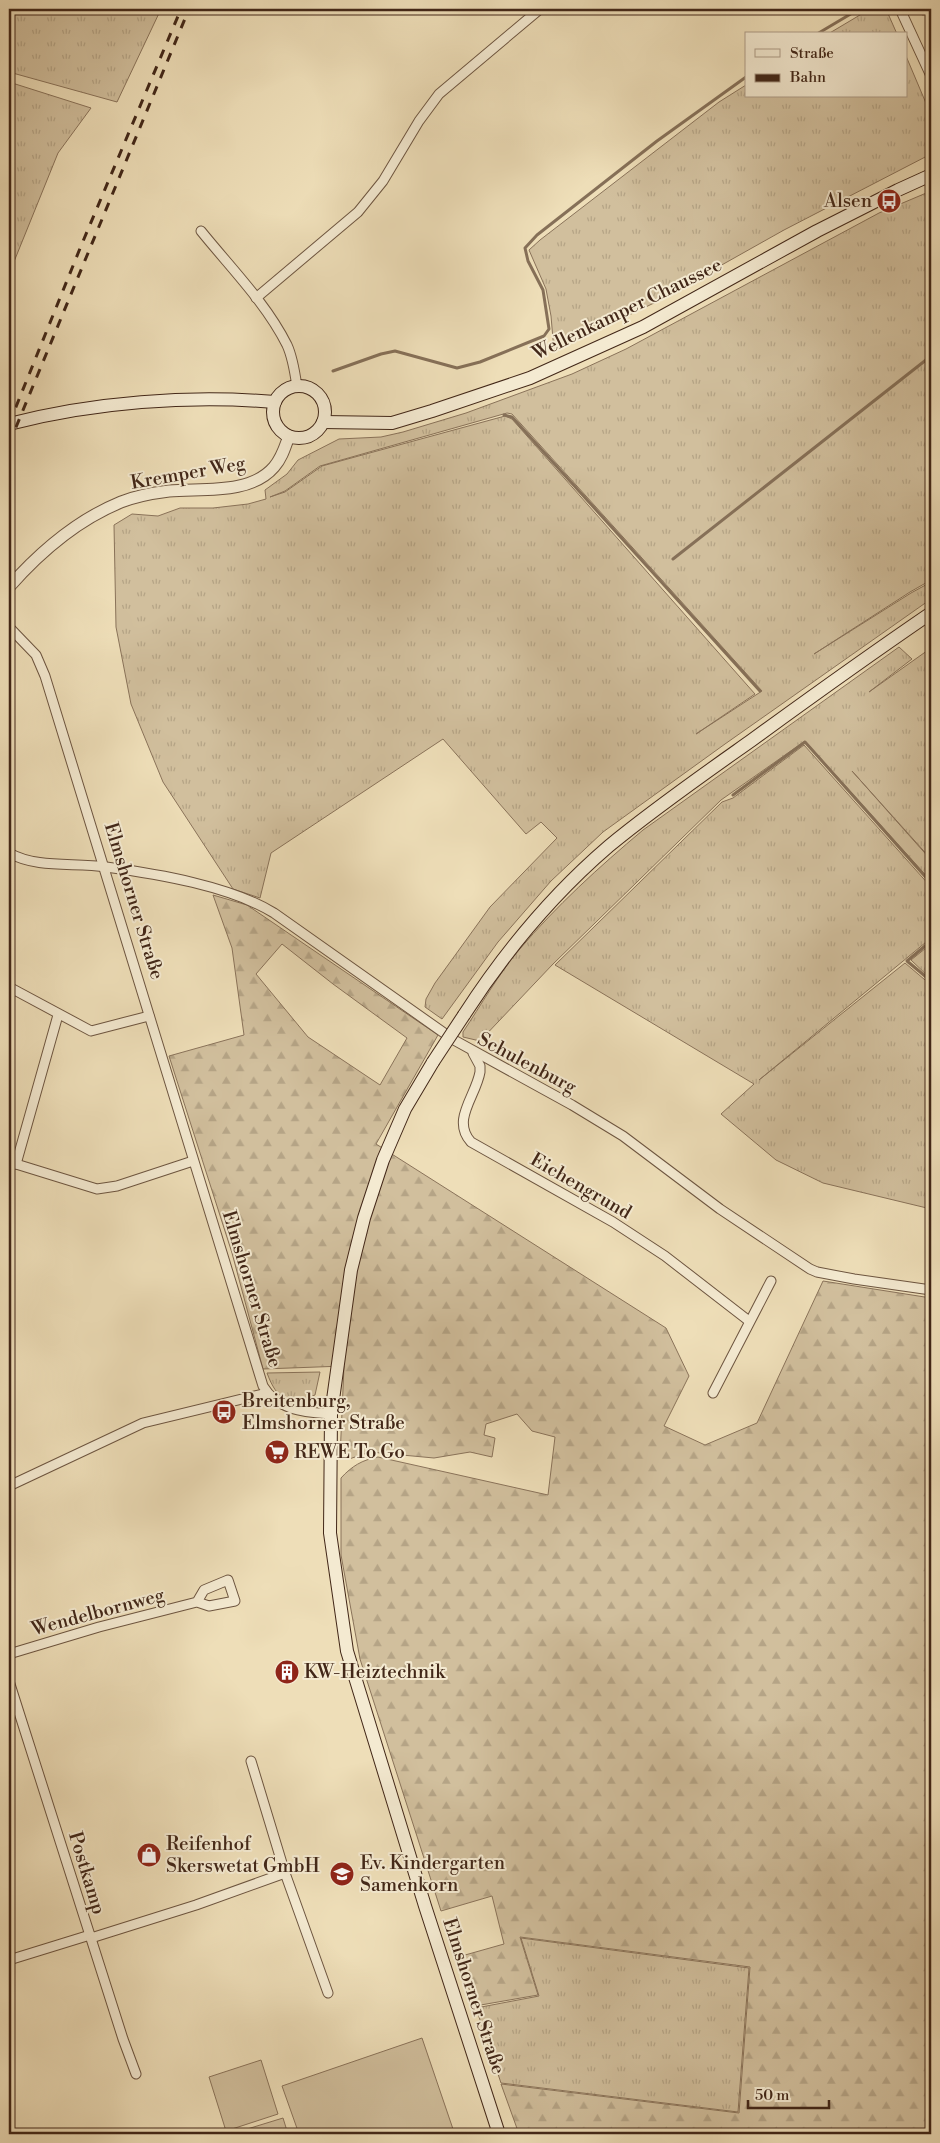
<svg xmlns="http://www.w3.org/2000/svg" width="940" height="2143" font-family="'Libre Bodoni',serif">
  <defs>
    <pattern id="grass-tufts" width="24" height="20" patternUnits="userSpaceOnUse" patternTransform="scale(1.25)"><rect width="24" height="20" fill="#d1bf9d"/><path d="M3 7l-1-3M5 7V3M7 7l1-3M15 17l-1-3M17 17v-4M19 17l1-3" fill="none" stroke="#b5a486"/></pattern>
    <pattern id="forest-firs" width="22" height="20" patternUnits="userSpaceOnUse" patternTransform="scale(1.25)"><rect width="22" height="20" fill="#d1bf9d"/><path d="M5 1l3.5 6h-7zM16 11l3.5 6h-7z" fill="#b5a486"/></pattern>
  </defs>
  <rect width="100%" height="100%" fill="#eedeb8"/>
  <filter id="stains"><feTurbulence type="fractalNoise" baseFrequency=".004" numOctaves="4"/><feColorMatrix values="0 0 0 0 .2 0 0 0 0 .09 0 0 0 0 .02 0 0 0 .5 -.17"/></filter>
  <radialGradient id="worn" r=".72"><stop offset=".6" stop-color="#630" stop-opacity="0"/><stop offset="1" stop-color="#630" stop-opacity=".3"/></radialGradient>
  <g fill="url(#grass-tufts)" stroke="#8a735a" fill-rule="evenodd">
    <polygon points="9,9 161,9 117,102 9,72"/>
    <polygon points="870,9 886,9 897,34 828,34"/>
    <polygon points="906,56 931,115 931,154 784,230 654,303 554,351 551,316 546,289 529,250 540,240 719,102 746,85 746,96 906,96"/>
    <polygon points="9,82 91,108 58,153 9,274"/>
    <path d="M931 191V580L910 592 814 654 911 593 931 582V599L725 744 603 832 551 881 498 942 442 1019 425 1007 426 999 435 983 490 907 557 838 541 822 526 834 443 739 271 853 260 898 233 889 163 782 131 704 116 627 114 525 132 514 158 516 180 508H213L248 504 266 499 265 490 287 474 298 460 339 439 381 437 403 432 466 413 572 374 626 349 879 213ZM507 413 512 414 762 691 696 734 755 694 512 419 505 416 322 466 285 492 270 497 285 491 320 466Z"/>
    <path d="M899 647 912 659 869 692 931 648V859L852 771 931 860V881L805 741 721 800 553 964 480 1041 463 1037V1032C481 1005 498 975 519 950 556 906 599 867 643 830Z"/>
    <polygon points="804,745 931,887 931,938 759,1080 905,963 931,985 931,1209 823,1183 776,1160 721,1114 754,1084 555,965 722,802 733,798"/>
    <polygon points="931,944 931,979 911,960"/>
    <path d="M320 1372 315 1395C288 1406 277 1400 267 1373Z"/>
    <polygon points="521,1938 749,1968 738,2112 501,2083 476,2008 539,1996"/>
  </g>
  <path fill="url(#forest-firs)" stroke="#8a735a" fill-rule="evenodd" d="M213 895 247 905 438 1035 376 1144 666 1328 689 1376 664 1426 705 1445 757 1423 823 1281 931 1298V2134H519L501 2084 739 2113 750 1967 520 1937 538 1995 475 2006 458 1957 504 1944 492 1896 441 1911 360 1659 341 1555V1478C352 1466 362 1460 378 1457L548 1495 555 1437 532 1431 517 1414 486 1424 484 1435 495 1438 492 1457 470 1452 434 1458 370 1452 349 1459 340 1458 344 1366 263 1369 232 1253 169 1056 244 1035 232 948ZM282 944 333 984 407 1038 380 1085 308 1037 256 974Z"/>
  <g fill="#d1bf9d" stroke="#8a735a">
    <polygon points="422,2038 454,2132 446,2134 299,2134 282,2086"/>
    <polygon points="261,2060 278,2114 226,2131 209,2077"/>
    <polygon points="283,2118 288,2134 231,2134"/>
  </g>
  <g fill="none" stroke-linecap="round" stroke-linejoin="round">
    <g stroke="#867058" stroke-width="3">
      <polyline points="920,9 923,14"/>
      <polyline points="817,34 859,9"/>
      <polyline points="333,371 381,354 395,351 457,368 480,362 544,336 549,329 543,290 528,261 525,248 537,235 657,141 746,77"/>
      <polyline points="504,415 512,417 760,691"/>
      <polyline points="673,559 931,356"/>
      <polyline points="733,795 805,742 931,883"/>
      <polyline points="931,941 907,961 931,981"/>
    </g>
    <defs>
      <g id="minor">
        <polyline points="900,9 931,76"/>
        <path d="M201 231C230 267 266 303 287 345 293 358 295 373 297 387"/>
        <polyline points="256,298 358,212 383,181 419,121 439,94 540,9"/>
        <path d="M9 627 36 655 45 676C119 912 189 1150 263 1386 278 1411 305 1412 331 1414"/>
        <path d="M9 853C38 869 74 862 106 867 158 874 230 886 274 913L454 1040 572 1105 623 1136 720 1209 810 1269 817 1272 854 1279 931 1290"/>
        <polyline points="9,987 91,1031 149,1016"/>
        <path d="M473 1053 480 1066V1072C476 1096 451 1120 471 1142L613 1222 665 1256 749 1321"/>
        <polyline points="9,1160 16,1164 97,1189 117,1186 193,1161"/>
        <polyline points="16,1164 58,1015"/>
        <polyline points="713,1393 771,1281"/>
        <polyline points="9,1486 143,1423 267,1393"/>
        <polyline points="9,1654 99,1627 197,1602 209,1606 235,1601 228,1580 204,1590 197,1602"/>
        <polyline points="9,1681 123,2039 136,2074"/>
        <polyline points="251,1761 285,1873 328,1993"/>
        <polyline points="91,1938 196,1905 285,1873"/>
        <polyline points="9,1960 90,1935"/>
      </g>
      <path id="tertiary" d="M9 587C39 553 77 520 121 502 136 496 153 493 169 491 202 488 250 495 274 467 282 458 285 447 289 436"/>
      <g id="secondary">
        <circle cx="299" cy="412" r="26"/>
        <polyline points="323,422 392,423 432,411 530,378 643,327 817,231 898,190 931,175"/>
        <path d="M9 424C94 402 188 395 275 402"/>
        <path d="M464 1015C504 953 553 894 609 846 655 808 704 774 752 740 811 697 871 654 931 613"/>
        <polyline points="433,1062 405,1109 383,1160 364,1218 351,1270 331,1414 330,1533 347,1651 425,1906 499,2134"/>
      </g>
    </defs>
    <use href="#minor" stroke="#6d5540" stroke-width="11"/>
    <use href="#tertiary" stroke="#6d5540" stroke-width="13"/>
    <use href="#secondary" stroke="#422718" stroke-width="14"/>
    <use href="#minor" stroke="#f4ead1" stroke-width="9"/>
    <use href="#tertiary" stroke="#f4ead1" stroke-width="11"/>
    <use href="#secondary" stroke="#f4ead1" stroke-width="12"/>
    <g stroke="#422718" stroke-width="3" stroke-dasharray="9 9" stroke-linecap="butt">
      <polyline points="9,424 81,246 181,9"/>
      <polyline points="9,444 189,9"/>
    </g>
    <defs>
      <polyline id="secondary-bridge" points="433,1062 464,1015"/>
    </defs>
    <use href="#secondary-bridge" stroke="#422718" stroke-width="14" stroke-linecap="butt"/>
    <use href="#secondary-bridge" stroke="#f4ead1" stroke-width="12"/>
  </g>
  <defs>
    <symbol id="bus-disc" viewBox="-11 -11 22 22"><circle r="9.5" fill="#8f2418" stroke="#f4ead1"/><path d="M-5-6H5V4H4V6H2V4H-2V6H-4V4H-5ZM-3.5-4V0h7V-4ZM-3.5 1.2v1.5H-2V1.2ZM2 1.2v1.5H3.5V1.2Z" fill="#fff"/></symbol>
    <symbol id="supermarket-disc" viewBox="-11 -11 22 22"><circle r="9.5" fill="#8f2418" stroke="#f4ead1"/><path d="M-6-5.5h2.5l.6 2H6L4.5 2H-2.5L-4.4-4H-6ZM-1.5 3.2a1.3 1.3 0 1 0 .1 0ZM3 3.2a1.3 1.3 0 1 0 .1 0Z" fill="#fff"/></symbol>
    <symbol id="building-disc" viewBox="-11 -11 22 22"><circle r="9.5" fill="#8f2418" stroke="#f4ead1"/><path d="M-4-6H4V6H1V3H-1V6H-4ZM-2.5-4.3h1.7v1.8h-1.7ZM.8-4.3h1.7v1.8H.8ZM-2.5-1h1.7V.8h-1.7ZM.8-1h1.7V.8H.8Z" fill="#fff"/></symbol>
    <symbol id="shop-disc" viewBox="-11 -11 22 22"><circle r="9.5" fill="#8f2418" stroke="#f4ead1"/><path d="M-5-2.5h2.3a2.7 3.5 0 0 1 5.4 0H5L5.5 6h-11ZM-1.5-2.5h3a1.5 2.3 0 0 0-3 0Z" fill="#fff"/></symbol>
    <symbol id="school-disc" viewBox="-11 -11 22 22"><circle r="9.5" fill="#8f2418" stroke="#f4ead1"/><path d="M0-5L7-2L0 1L-7-2ZM-4 1L0 2.5L4 1V4Q0 6-4 4Z" fill="#fff"/></symbol>
  </defs>
  <g fill-rule="evenodd">
    <use href="#bus-disc" x="875" y="187" width="28" height="28"/>
    <use href="#bus-disc" x="210" y="1398" width="28" height="28"/>
    <use href="#supermarket-disc" x="263" y="1438" width="28" height="28"/>
    <use href="#building-disc" x="273" y="1658" width="28" height="28"/>
    <use href="#shop-disc" x="135" y="1841" width="28" height="28"/>
    <use href="#school-disc" x="328" y="1860" width="28" height="28"/>
  </g>
  <g text-anchor="middle" dominant-baseline="central" stroke-width="4" stroke-linejoin="round" paint-order="stroke">
    <g font-size="19" fill="#422718" stroke="#f4ead1" text-anchor="start">
      <text x="872" y="201" text-anchor="end">Alsen</text>
      <text x="242" y="1401">Breitenburg,<tspan x="242" dy="22">Elmshorner Straße</tspan></text>
      <text x="294" y="1452">REWE To Go</text>
      <text x="304" y="1672">KW-Heiztechnik</text>
      <text x="166" y="1844">Reifenhof<tspan x="166" dy="22">Skerswetat GmbH</tspan></text>
      <text x="360" y="1863">Ev. Kindergarten<tspan x="360" dy="22">Samenkorn</tspan></text>
    </g>
    <g font-size="19" fill="#422718" stroke="#f4ead1">
      <text transform="translate(627 309) rotate(-26)">Wellenkamper Chaussee</text>
      <text transform="translate(188 473) rotate(-10)">Kremper Weg</text>
      <text transform="translate(134 901) rotate(73)">Elmshorner Straße</text>
      <text transform="translate(527 1063) rotate(28)">Schulenburg</text>
      <text transform="translate(581 1186) rotate(30)">Eichengrund</text>
      <text transform="translate(252 1289) rotate(73)">Elmshorner Straße</text>
      <text transform="translate(98 1612) rotate(-15)">Wendelbornweg</text>
      <text transform="translate(87 1873) rotate(73)">Postkamp</text>
      <text transform="translate(474 1996) rotate(72)">Elmshorner Straße</text>
    </g>
  </g>
  <rect width="940" height="2143" fill="none" stroke="#eedeb8" stroke-width="30"/>
  <rect x="10" y="10" width="920" height="2123" fill="none" stroke="#422718" stroke-width="2.5"/>
  <rect x="15" y="15" width="910" height="2113" fill="none" stroke="#422718"/>
  <rect x="745" y="32" width="162" height="65" fill="#f4ead1" stroke="#ad9c87"/>
  <rect x="755" y="49" width="25" height="8" fill="#f4ead1" stroke="#ad9c87"/>
  <text x="790" y="58" font-size="15" fill="#422718">Straße</text>
  <rect x="755" y="74" width="25" height="8" fill="#422718" stroke="#ad9c87"/>
  <text x="790" y="82" font-size="15" fill="#422718">Bahn</text>
  <path d="M748 2100v8h81v-8" fill="none" stroke="#422718" stroke-width="2.5"/>
  <text x="755" y="2100" font-size="15" fill="#422718" stroke="#f4ead1" stroke-width="4" paint-order="stroke">50 m</text>
  <rect width="100%" height="100%" filter="url(#stains)"/>
  <rect width="100%" height="100%" fill="url(#worn)"/>
</svg>
